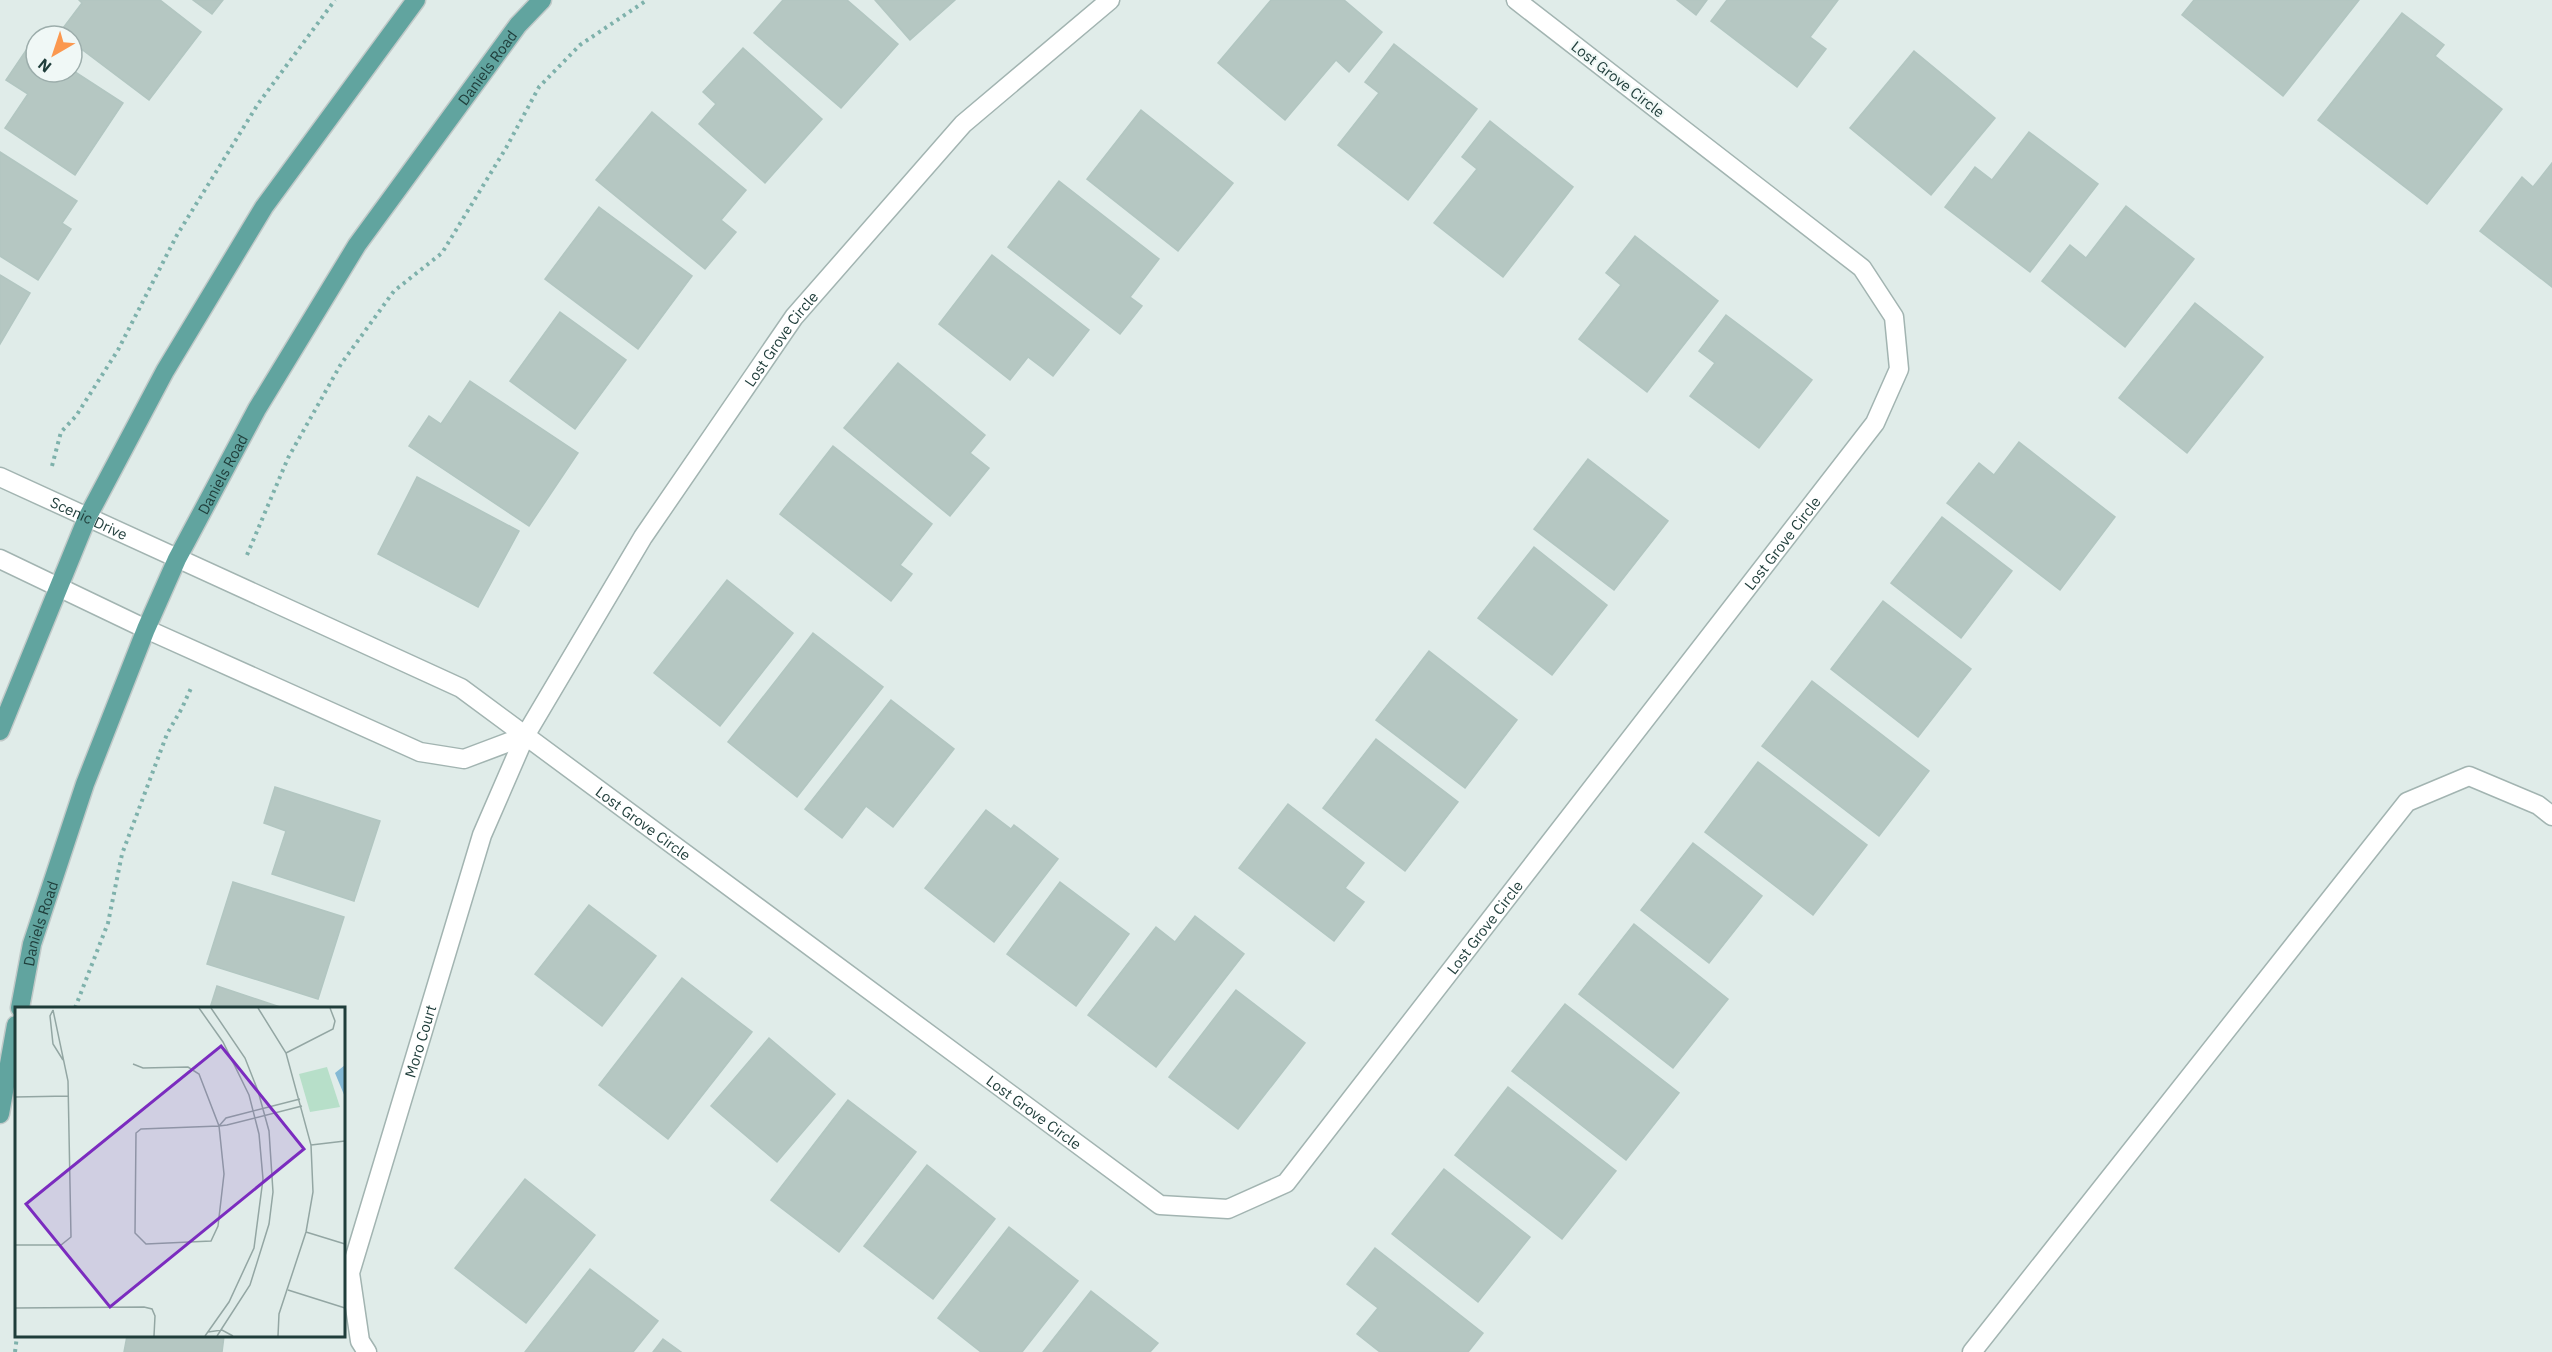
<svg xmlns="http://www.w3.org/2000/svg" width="2552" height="1352" font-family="'IBM Plex Sans',sans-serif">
  <rect width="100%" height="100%" fill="#e0ece9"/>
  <g fill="#b5c7c2" stroke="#b2c6c1" stroke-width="1.5">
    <polygon points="79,0 160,0 201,32 149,100 72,42 72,36 65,36 60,32 82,3"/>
    <polygon points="193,0 223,0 212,14"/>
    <polygon points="783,0 847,0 898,44 841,108 754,33"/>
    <polygon points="875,0 955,0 910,40"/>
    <polygon points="1271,0 1344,0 1382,32 1349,72 1336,60 1285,120 1218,63"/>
    <polygon points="1677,0 1707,0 1696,15"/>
    <polygon points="1727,0 1838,0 1810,37 1826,49 1797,87 1711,21"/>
    <polygon points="2194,0 2359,0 2283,96 2182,15"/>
    <polygon points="2402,13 2444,45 2435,56 2502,109 2427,204 2318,120"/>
    <polygon points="31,43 36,46 36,72 72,72 72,70 123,103 75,175 5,128 28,94 6,80"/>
    <polygon points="1394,44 1477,109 1408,200 1338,145 1379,93 1365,82"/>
    <polygon points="743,48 822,119 765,183 699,124 716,104 703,92"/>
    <polygon points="1914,51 1995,118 1931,195 1850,128"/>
    <polygon points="1141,110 1233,183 1178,251 1087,179"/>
    <polygon points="652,112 746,190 721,220 736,232 705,269 596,180"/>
    <polygon points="1490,121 1573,187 1503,277 1434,223 1477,169 1462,157"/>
    <polygon points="2029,132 2098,184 2030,272 1945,207 1975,167 1992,180"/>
    <polygon points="0,152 77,201 62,223 71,229 38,280 0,256"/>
    <polygon points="2552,163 2552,287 2480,231 2522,177 2533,187"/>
    <polygon points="1059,181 1159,259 1130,297 1142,306 1120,334 1008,247"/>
    <polygon points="2126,206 2194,259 2125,347 2042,281 2070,245 2086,258"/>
    <polygon points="599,207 692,276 638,349 545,279"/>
    <polygon points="1635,236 1718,301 1647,392 1579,339 1621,285 1606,273"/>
    <polygon points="992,255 1089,330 1053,376 1028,357 1010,380 939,324"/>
    <polygon points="0,275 30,293 0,344"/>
    <polygon points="2195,303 2263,357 2187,453 2119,398"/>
    <polygon points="560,312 626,360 575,429 510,381"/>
    <polygon points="1726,315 1812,380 1759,448 1690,396 1715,363 1699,351"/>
    <polygon points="898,363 985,435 970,453 989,468 950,516 844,428"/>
    <polygon points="470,381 578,453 529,526 409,446 429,416 441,424"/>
    <polygon points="2019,442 2115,517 2060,590 1947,503 1979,463 1994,475"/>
    <polygon points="833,446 932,524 900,565 912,574 891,601 780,514"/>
    <polygon points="1588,459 1668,521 1614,590 1534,529"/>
    <polygon points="417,477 519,531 478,607 378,554"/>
    <polygon points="1942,517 2012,571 1961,638 1891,583"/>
    <polygon points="1534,547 1607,605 1552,675 1478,618"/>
    <polygon points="727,580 793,633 720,726 654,673"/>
    <polygon points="1883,601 1971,669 1918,737 1831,669"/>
    <polygon points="813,633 883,687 797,797 728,742"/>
    <polygon points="1429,651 1517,720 1465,788 1376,720"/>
    <polygon points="1812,681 1929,771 1879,836 1762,746"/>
    <polygon points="891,700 954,749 893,827 866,806 842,838 805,809"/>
    <polygon points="1376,739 1458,802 1405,871 1323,808"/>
    <polygon points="1758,762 1867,845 1813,915 1705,832"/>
    <polygon points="275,787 380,821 354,901 272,874 286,831 264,823"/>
    <polygon points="1288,804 1364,863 1345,888 1364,902 1334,941 1239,868"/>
    <polygon points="986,810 1011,829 1014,825 1058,859 994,942 925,888"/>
    <polygon points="1693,843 1762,896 1709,963 1641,910"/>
    <polygon points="233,882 344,917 318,999 207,964"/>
    <polygon points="1060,882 1129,934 1076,1006 1007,954"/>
    <polygon points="589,905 656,956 602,1026 535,974"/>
    <polygon points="1195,916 1244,954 1156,1067 1088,1015 1156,927 1175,942"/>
    <polygon points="1634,924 1728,999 1673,1068 1579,994"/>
    <polygon points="682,978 752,1032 668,1139 599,1085"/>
    <polygon points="217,986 283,1008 210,1008"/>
    <polygon points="1236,990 1305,1043 1238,1129 1169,1077"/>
    <polygon points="1565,1004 1679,1093 1626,1160 1512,1071"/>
    <polygon points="769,1038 835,1094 777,1162 711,1106"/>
    <polygon points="1508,1087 1616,1171 1562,1239 1455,1155"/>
    <polygon points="848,1100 916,1152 839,1252 771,1200"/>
    <polygon points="927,1165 995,1219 933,1299 864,1246"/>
    <polygon points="1444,1169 1530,1237 1478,1302 1392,1234"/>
    <polygon points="525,1179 595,1235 526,1323 455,1268"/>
    <polygon points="1009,1227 1078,1281 1022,1352 981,1352 938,1318"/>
    <polygon points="1375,1248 1483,1333 1468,1352 1380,1352 1357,1334 1378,1308 1347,1284"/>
    <polygon points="590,1269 658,1321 633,1352 525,1352"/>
    <polygon points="1091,1291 1158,1343 1150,1352 1043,1352"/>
    <polygon points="127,1336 224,1336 222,1352 124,1352"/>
    <polygon points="663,1339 681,1352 653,1352"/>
  </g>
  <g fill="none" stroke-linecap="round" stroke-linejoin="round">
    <defs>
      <g id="street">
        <path id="s1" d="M0 477 461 688 1160 1205 1228 1209 1286 1183 1875 423 1899 369 1894 317 1862 268 1516 0"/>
        <polyline points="0,559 146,629 420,752 464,759 525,736"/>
        <path id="s2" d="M367 1352 360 1341 350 1273 482 835 525 736 643 537 794 317 963 124 1110 0"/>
        <polyline points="1972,1352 2407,802 2469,776 2538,805 2552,816"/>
      </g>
      <g id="primary">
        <polyline points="0,731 87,518 165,371 264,207 416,0"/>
        <path id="s3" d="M20 1008 32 944 85 784 146 629 177 559 257 409 357 245 518 25 542 0"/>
        <polyline points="0,1114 16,1025"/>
      </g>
    </defs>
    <use href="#street" stroke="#a2b4b1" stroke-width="21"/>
    <use href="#primary" stroke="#c0c9c8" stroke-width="21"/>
    <g stroke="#7eb1ab" stroke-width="4" stroke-dasharray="3 4.5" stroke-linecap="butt">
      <polyline points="52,466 61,432 76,416 118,350 177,235 258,104 335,0"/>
      <polyline points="247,555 288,458 341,364 394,291 442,253 506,148 539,87 580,45 647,0"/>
      <polyline points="75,1008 108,923 122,854 167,734 182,708 192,686"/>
      <polyline points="15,1352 17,1336"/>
    </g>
    <use href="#street" stroke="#fff" stroke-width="18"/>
    <use href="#primary" stroke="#61a49f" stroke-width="18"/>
  </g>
  <g text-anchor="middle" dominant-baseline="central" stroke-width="4.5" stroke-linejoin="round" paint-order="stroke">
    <g font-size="15" fill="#1f3d3a" stroke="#f0f8f6">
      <text stroke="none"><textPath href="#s3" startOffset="1059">Daniels Road</textPath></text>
      <text transform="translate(1618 79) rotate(38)">Lost Grove Circle</text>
      <text stroke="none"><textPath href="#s2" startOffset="1120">Lost Grove Circle</textPath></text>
      <text stroke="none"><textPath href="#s3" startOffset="573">Daniels Road</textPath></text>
      <text stroke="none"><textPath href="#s1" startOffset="98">Scenic Drive</textPath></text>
      <text stroke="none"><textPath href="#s1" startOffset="2318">Lost Grove Circle</textPath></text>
      <text stroke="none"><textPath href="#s1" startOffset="734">Lost Grove Circle</textPath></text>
      <text stroke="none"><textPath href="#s3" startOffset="87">Daniels Road</textPath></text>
      <text stroke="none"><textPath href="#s1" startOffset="1832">Lost Grove Circle</textPath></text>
      <text stroke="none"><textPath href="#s2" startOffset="324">Moro Court</textPath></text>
      <text stroke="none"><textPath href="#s1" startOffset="1220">Lost Grove Circle</textPath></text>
    </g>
  </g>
  <g transform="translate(15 1007)">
    <rect width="330" height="330" fill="#e0ece9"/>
    <path d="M312 60 325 100 295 105 284 67Z" fill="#b7dfc9"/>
    <path d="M330 58V90L320 66Z" fill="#84b9d5"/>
    <path fill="none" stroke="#93a6a3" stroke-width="1.5" d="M184 1 208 35 234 88 244 127 248 172 239 241 214 295 190 329M196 1 230 51 243 84 254 124 258 185 254 217 235 278 202 329M243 1 271 46 296 138 298 185 291 225 264 307 263 329M38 3 35 9 38 37 48 53M271 46 318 22 320 14 315 1M118 57 128 61 173 60 184 67 204 119 209 167 203 219 196 234 131 237 120 226 121 126 126 122 204 119 212 118 287 99M0 90 54 89M204 119 211 111 285 92M296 138 330 134M291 225 330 237M0 238H46L56 230 53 74 38 3M273 283 330 301M0 301 129 300 137 302 140 309 139 329M193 325 207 323 218 329"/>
    <path fill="#7b2cbf" fill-opacity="0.15" stroke="#7b2cbf" stroke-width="3" d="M206 39 289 142 95 300 11 197Z"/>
    <rect width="330" height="330" fill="none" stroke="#1f3d3a" stroke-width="3"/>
  </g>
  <g transform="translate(54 54) rotate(219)"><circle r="28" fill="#f0f8f6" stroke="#9cadab" stroke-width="1.5"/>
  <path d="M0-4.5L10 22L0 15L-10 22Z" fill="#fb984f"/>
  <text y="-9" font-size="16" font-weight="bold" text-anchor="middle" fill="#1f3d3a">N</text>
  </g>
</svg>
